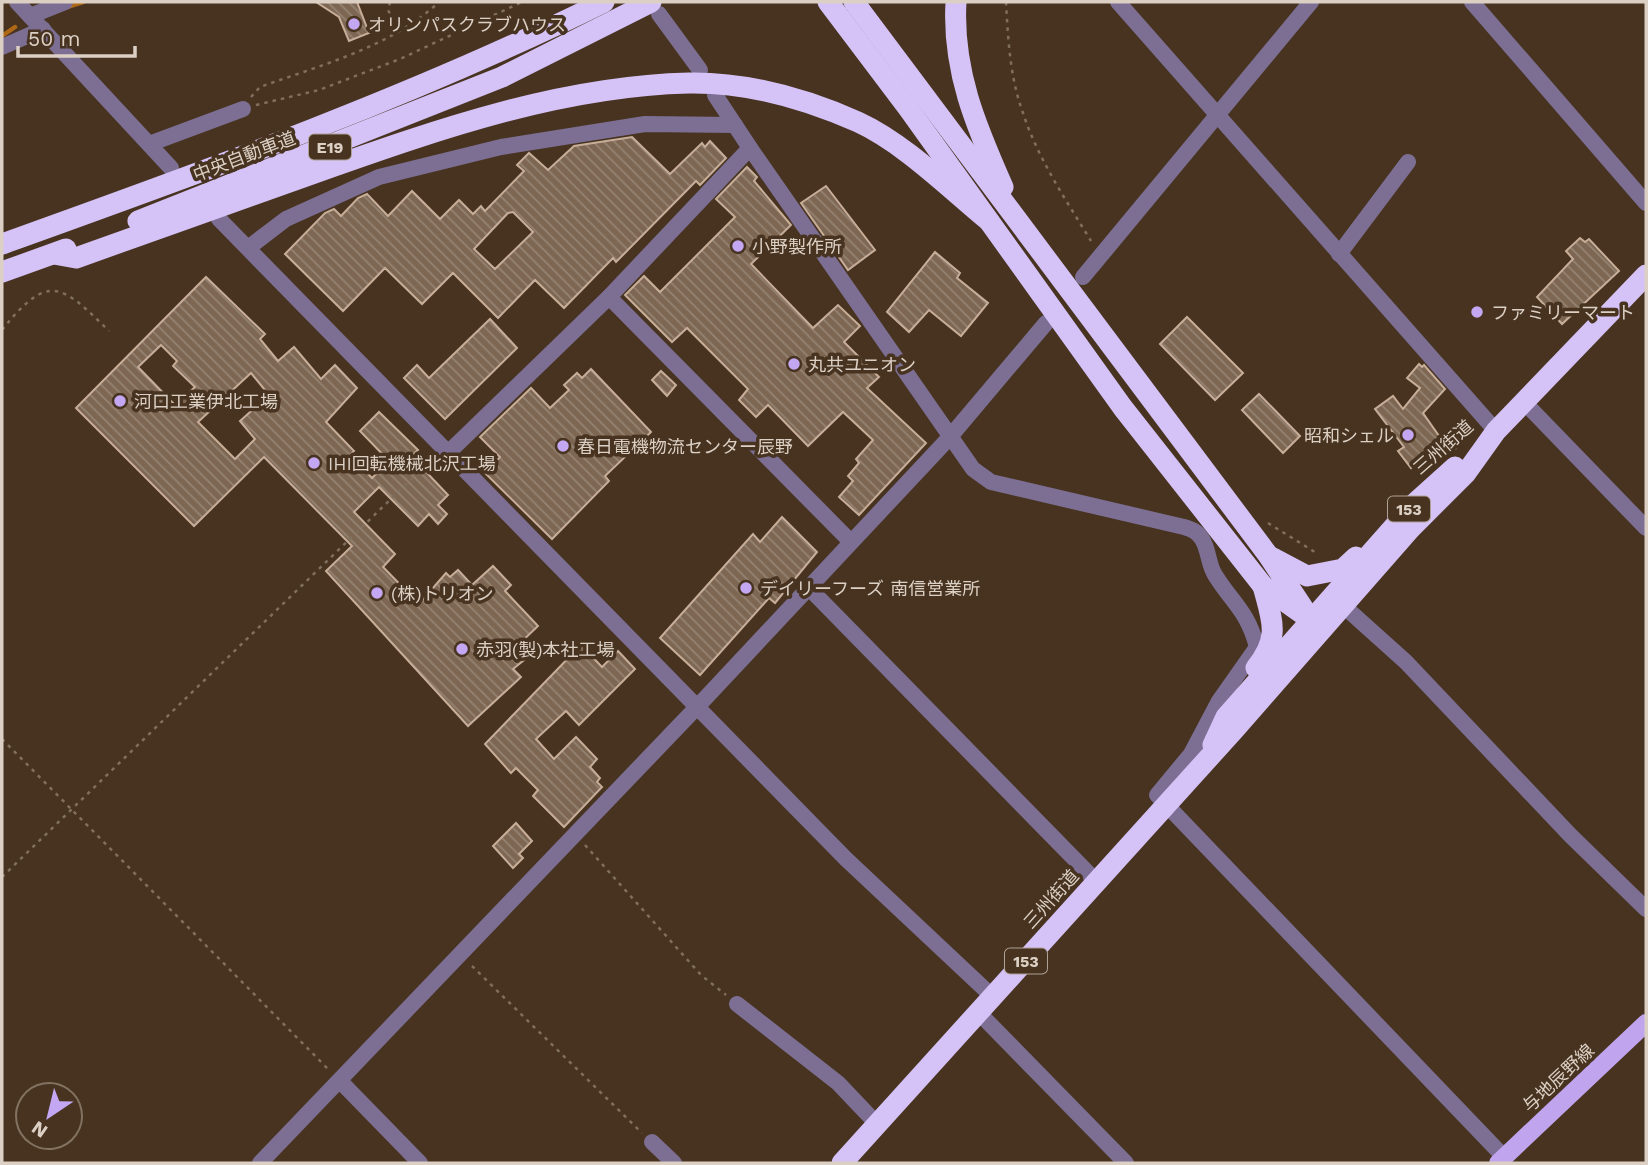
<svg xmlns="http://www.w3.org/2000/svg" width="1648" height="1165" font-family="'Work Sans','Noto Sans JP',sans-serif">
  <defs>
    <pattern id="building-back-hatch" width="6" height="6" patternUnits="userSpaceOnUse" patternTransform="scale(1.75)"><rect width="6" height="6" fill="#7d6753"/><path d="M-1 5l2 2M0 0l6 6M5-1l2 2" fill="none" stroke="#958372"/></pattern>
  </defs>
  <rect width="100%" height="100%" fill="#473320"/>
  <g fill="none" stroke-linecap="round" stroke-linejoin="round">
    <g stroke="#ae6816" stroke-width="4.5">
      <polyline points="67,7 83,2"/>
      <polyline points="2,36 15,27"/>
    </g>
  </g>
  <g fill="url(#building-back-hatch)" stroke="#c7ae99" stroke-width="2" fill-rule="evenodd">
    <polygon points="316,2 357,2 369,33 349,41 339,17"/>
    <path d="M632 137 670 174 702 143 705 147 710 141 726 158 700 185 696 181 616 262 613 258 564 308 535 280 498 318 453 273 422 304 385 268 343 311 285 254 325 213 334 209 341 216 358 198 367 194 388 216 412 191 440 219 459 200 473 214 481 206 485 211 524 171 517 165 529 153 548 170 574 146ZM513 212 533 232 495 269 474 249 508 213Z"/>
    <polygon points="747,167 757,177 754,181 791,225 751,264 813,328 838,305 860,326 844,342 879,377 867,388 926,443 859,515 839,497 853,481 848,476 859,463 856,459 873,440 843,412 808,446 768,405 756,417 739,400 748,389 687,328 672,342 625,295 644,276 660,292 735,217 716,199"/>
    <polygon points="826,186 875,250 848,270 801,203"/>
    <polygon points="1580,238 1585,242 1589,239 1619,271 1562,324 1537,297 1573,259 1566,251"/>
    <polygon points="935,252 960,273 957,278 988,303 961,336 929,310 909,332 887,312"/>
    <path d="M206 277 265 334 260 339 278 361 294 347 321 379 335 365 357 388 326 422 354 451 350 455 372 478 389 461 360 431 379 412 418 450 411 456 448 495 438 505 447 514 438 524 429 514 418 526 379 487 354 512 395 554 383 567 419 604 446 573 450 577 458 570 472 585 493 566 511 585 505 591 538 626 517 646 528 657 513 669 521 677 468 726 326 571 352 546 264 457 194 526 76 408ZM161 345 177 361 173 366 195 387 175 405 138 367ZM251 373 269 395 240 421 255 439 235 459 198 422Z"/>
    <polygon points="1187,317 1243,373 1215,400 1160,344"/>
    <polygon points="490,319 517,348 445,419 404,378 417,365 429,378"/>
    <polygon points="1419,364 1422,367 1424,365 1445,389 1423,413 1444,443 1411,468 1398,451 1404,447 1375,409 1393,396 1403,409 1420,388 1407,378"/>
    <polygon points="591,369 651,432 605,476 609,481 552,539 485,473 500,457 480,437 531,388 550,408 569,390 564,385 577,373 582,378"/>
    <polygon points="661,371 676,385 667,396 652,380"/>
    <polygon points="1259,394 1300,436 1283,453 1242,410"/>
    <polygon points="782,517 817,552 775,603 769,598 700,675 660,638 753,534 760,542"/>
    <polygon points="581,645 602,667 618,651 635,669 579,725 566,711 536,739 554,759 576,737 597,759 590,767 600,778 597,782 602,787 564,827 533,796 538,790 516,768 511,773 485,744"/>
    <polygon points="516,823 532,841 519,854 523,858 513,868 493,846"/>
  </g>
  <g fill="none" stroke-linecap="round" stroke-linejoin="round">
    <g stroke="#806f5f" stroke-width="2.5" stroke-dasharray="3.5 5" stroke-linecap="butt">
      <polyline points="390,2 388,10 399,31"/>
      <path d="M1006 2C1008 39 1010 78 1023 113 1038 159 1066 200 1091 241"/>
      <path d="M251 97 260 87C321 65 391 47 439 2"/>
      <polyline points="256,105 319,90 400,59 522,2"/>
      <path d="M2 330C49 271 62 285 109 331"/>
      <polyline points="1455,449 1466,439"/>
      <polyline points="1268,523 1318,554"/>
      <polyline points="2,739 329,1070"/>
      <polyline points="585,845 701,975 726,995"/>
      <polyline points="2,877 431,460"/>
      <polyline points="472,966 642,1133"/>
    </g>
    <g stroke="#7c6f93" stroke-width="16">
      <polyline points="17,2 171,168"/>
      <polyline points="1118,2 1496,431"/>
      <polyline points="1472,2 1646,203"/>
      <polyline points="659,14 700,70"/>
      <polyline points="30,16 65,2"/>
      <polyline points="2,47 43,29"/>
      <polyline points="149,144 243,109"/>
      <path d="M750 148 973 469 991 482 1184 527C1191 529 1197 531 1202 539 1209 550 1208 564 1215 575 1233 604 1247 610 1257 647L1219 701 1191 754 1157 795 1504 1157"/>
      <polyline points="219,219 846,859 993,997"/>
      <polyline points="248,248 286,219 379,177 501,147 645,124 735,125"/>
      <polyline points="1339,254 1408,162"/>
      <polyline points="1083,277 1311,2"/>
      <polyline points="609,297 750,148 715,95"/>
      <polyline points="1523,401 1646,528"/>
      <polyline points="448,453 609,297 850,541"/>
      <polyline points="808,587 1097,882"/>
      <polyline points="1337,600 1406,662 1570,835 1646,909"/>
      <polyline points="737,1004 838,1083 877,1124"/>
      <polyline points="979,1013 1126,1163"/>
      <polyline points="340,1081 420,1163"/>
      <polyline points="652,1142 674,1163"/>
      <polyline points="260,1163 698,706 949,438 1046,323"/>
    </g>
    <polyline stroke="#c0a4ed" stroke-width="18" points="1498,1163 1646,1023"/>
    <g stroke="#d5c2f6" stroke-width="21">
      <polyline points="828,2 908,108 1123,408 1263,586 1304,615"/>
      <polyline points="854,2 1268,555 1311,620 1303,645"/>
      <path d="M956 2C952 70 976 126 1003 187"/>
      <polyline points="138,221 502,77 651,2"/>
      <path d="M2 244C205 171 410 98 604 2"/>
      <path d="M54 254 76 258C157 229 239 200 320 171 439 129 562 86 689 83 748 82 806 99 858 122 904 143 950 189 989 221"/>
      <polyline points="2,272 66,249"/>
      <polyline points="1273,558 1307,576 1343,569 1356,557"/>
      <path d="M1256 668C1281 636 1272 621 1263 586"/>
      <polyline points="1213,745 1226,717 1415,503 1455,467"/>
      <polyline points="842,1163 1234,730 1410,529 1466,473 1496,431 1646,275"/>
    </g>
  </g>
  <g fill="#c3a7f2" stroke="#473320" stroke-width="2.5">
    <circle cx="354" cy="24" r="7"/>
    <circle cx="738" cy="246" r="7"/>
    <circle cx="1477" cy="312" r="7"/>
    <circle cx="794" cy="364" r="7"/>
    <circle cx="120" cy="401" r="7"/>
    <circle cx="1408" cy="435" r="7"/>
    <circle cx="563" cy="446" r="7"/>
    <circle cx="314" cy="463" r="7"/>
    <circle cx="746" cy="588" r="7"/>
    <circle cx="377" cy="593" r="7"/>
    <circle cx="462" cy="649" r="7"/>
  </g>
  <g text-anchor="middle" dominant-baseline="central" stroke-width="7" stroke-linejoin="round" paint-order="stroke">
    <g fill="#473320" stroke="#afa194" stroke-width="2">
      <rect x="309" y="134.5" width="42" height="25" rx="5"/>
      <rect x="1388" y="496.5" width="42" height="25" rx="5"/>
      <rect x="1005" y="948.5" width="42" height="25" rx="5"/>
    </g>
    <g font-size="16" font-weight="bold" fill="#dcd0c5">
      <text x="330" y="147">E19</text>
      <text x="1409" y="509">153</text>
      <text x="1026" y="961">153</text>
    </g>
    <g font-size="18" fill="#dcd0c5" stroke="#473320" text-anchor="start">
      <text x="368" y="24">オリンパスクラブハウス</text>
      <text x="752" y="246">小野製作所</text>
      <text x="1491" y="312">ファミリーマート</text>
      <text x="808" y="364">丸共ユニオン</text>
      <text x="134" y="401">河口工業伊北工場</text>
      <text x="1394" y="435" text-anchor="end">昭和シェル</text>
      <text x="577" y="446">春日電機物流センター辰野</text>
      <text x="328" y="463">IHI回転機械北沢工場</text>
      <text x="760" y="588">デイリーフーズ 南信営業所</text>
      <text x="391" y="593">(株)トリオン</text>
      <text x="476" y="649">赤羽(製)本社工場</text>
    </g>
    <g font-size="18" fill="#dcd0c5" stroke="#473320">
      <text transform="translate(244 156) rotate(-21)">中央自動車道</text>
      <text transform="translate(1443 447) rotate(-41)">三州街道</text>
      <text transform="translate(1051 899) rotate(-48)">三州街道</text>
      <text transform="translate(1558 1078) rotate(-43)">与地辰野線</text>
    </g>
  </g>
  <rect width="1648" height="1165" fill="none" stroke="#dcd0c5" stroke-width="7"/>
  <g transform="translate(49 1116) rotate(215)"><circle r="33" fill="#473320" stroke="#837262" stroke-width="2"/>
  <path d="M0-5L12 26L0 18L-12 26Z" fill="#c3a7f2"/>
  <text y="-10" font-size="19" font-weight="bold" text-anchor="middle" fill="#dcd0c5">N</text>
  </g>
  <path d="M18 46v10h117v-10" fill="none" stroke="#dcd0c5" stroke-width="3.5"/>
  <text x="28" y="46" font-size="21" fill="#dcd0c5" stroke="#473320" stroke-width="5" paint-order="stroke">50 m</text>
</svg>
